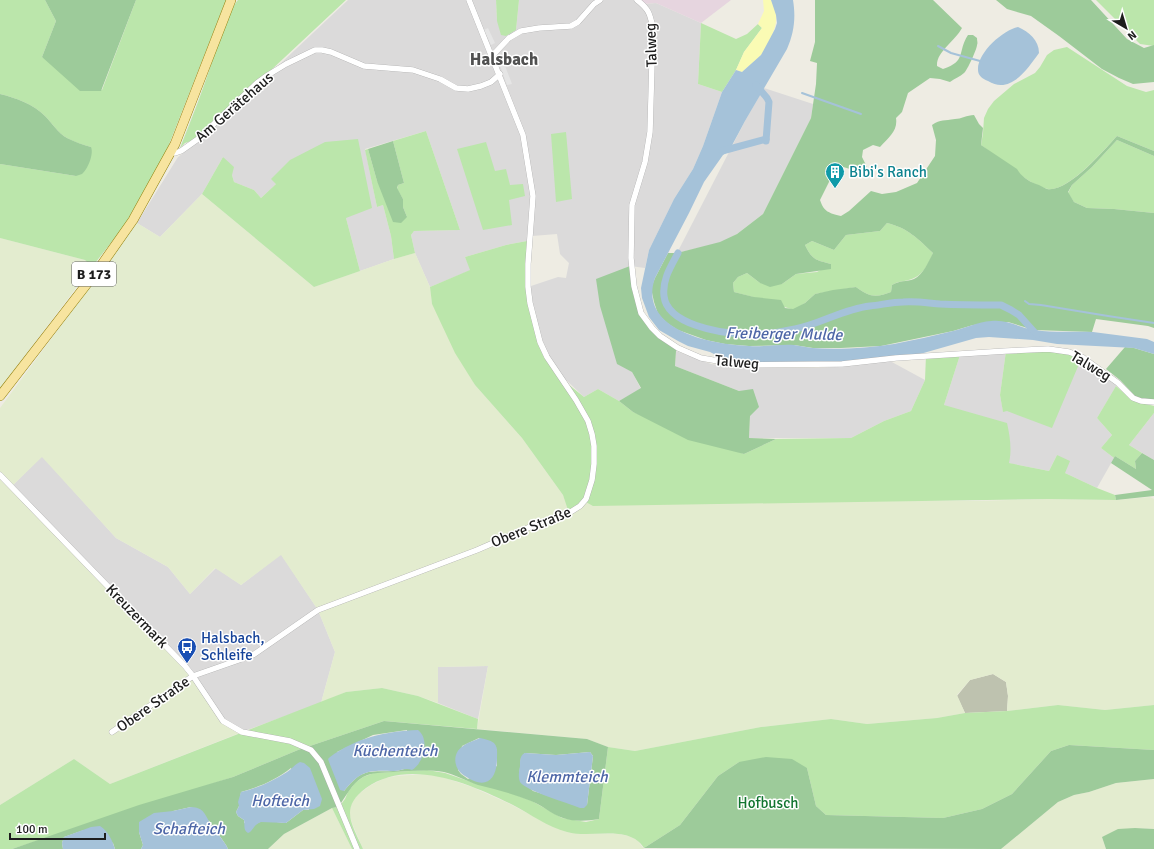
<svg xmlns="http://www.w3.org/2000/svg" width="1154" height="849" font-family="Signika,sans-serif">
  <rect width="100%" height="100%" fill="#eeece3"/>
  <g fill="#dbdada">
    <polygon points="348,0 496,0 497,21 516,30 519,0 637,0 642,4 656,3 701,23 698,84 722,92 703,146 693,169 674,199 649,250 645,268 630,266 632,372 641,389 619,401 598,389 584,397 562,376 552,362 544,345 536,323 531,295 531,286 558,277 566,278 569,263 560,254 557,234 532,236 527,241 506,245 465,257 471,270 430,287 415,253 411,235 414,231 460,230 426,131 365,149 377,207 383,205 391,236 394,259 360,271 346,218 276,184 261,198 254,190 234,182 232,175 223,157 202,194 160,237 137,223 178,157 195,144"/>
    <polygon points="764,88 813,104 811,118 763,214 737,234 720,243 677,253 745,121"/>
    <polygon points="676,351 711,364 738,368 817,368 849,366 890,361 925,380 911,411 884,421 851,438 749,438 750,416 739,391 675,366"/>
    <polygon points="1006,351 1000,395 1003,411 1007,411 1082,357 1118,383 1097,418 1112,435 1101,448 1114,458 1097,488 1065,473 1057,455 1049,471 1008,463 944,405 960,355"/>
    <polygon points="1154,413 1154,460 1129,445"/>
    <polygon points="42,456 116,538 168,567 190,594 216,568 241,585 281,554 318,610 335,652 321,703 242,732 223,721 12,486"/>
    <polygon points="488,666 478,719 438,703 438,667"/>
  </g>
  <polygon fill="#e6d5df" points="637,0 731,0 701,23 656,3 642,4"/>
  <polygon fill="#bec2af" points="993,674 1006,682 1008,696 1007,711 965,713 957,696 970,680"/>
  <g fill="#e3eccf">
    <polygon points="202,194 314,287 394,259 415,253 430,287 432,304 475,385 522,438 563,495 570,513 584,501 975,501 1048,499 1116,500 1150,497 1154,499 1154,705 1105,710 1058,705 1007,711 1008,696 1006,682 993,674 970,680 957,695 965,713 937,718 867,724 831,719 761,727 635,751 608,747 587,739 477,729 488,666 438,667 438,703 418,696 382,688 346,692 321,703 335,652 318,610 281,555 241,585 215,568 190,594 168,567 116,538 42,457 12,486 185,666 223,721 242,732 110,784 74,759 0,805 0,408 137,223 160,237"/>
    <polygon points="0,238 85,260 92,267 0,388"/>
    <polygon points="426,774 439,776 472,787 510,804 548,824 567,832 579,834 619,834 629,836 637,840 644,849 363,849 352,823 349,813 352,801 360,793 371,785 385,778 397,776"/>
    <polygon points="1154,779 1154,829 1135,828 1102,837 1106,849 1001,849 1058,802 1074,795 1089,792 1116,783"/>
    <polygon points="332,808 352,849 268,849 284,834"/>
  </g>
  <g fill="#bbe6ab">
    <path d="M0 0H45L56 21 42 57 102 90 136 0H226L166 152 124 226 92 267 85 260 0 238V164L76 176 91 147C83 145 74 142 67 138 58 133 52 123 45 116 33 104 16 98 0 94Z"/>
    <path d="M238 0H346L269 72 194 140 185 143 180 148C192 118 204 87 214 56 220 40 227 13 238 0Z"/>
    <polygon points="496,0 519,0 516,30 506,36 501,35 497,21"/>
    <polygon points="1096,0 1154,0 1154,46 1140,44"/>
    <polygon points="701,23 736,39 747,34 758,24 762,28 744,52 736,70 722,92 698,84"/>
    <path d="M1067 47 1127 86 1146 92 1154 90V151L1117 136C1104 150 1068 192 1048 189 1030 186 996 156 981 145L983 133 984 118 988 109 994 101 1014 84 1035 73 1040 67 1047 55 1054 50Z"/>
    <polygon points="426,131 460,230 414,231 411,235 415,253 394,259 391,236 383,205 377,207 365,150 368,149 377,181 407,217 403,207 403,199 397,189 398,185 404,183 393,141"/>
    <polygon points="566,132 572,199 556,202 551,134"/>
    <polygon points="358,139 372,208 346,218 360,271 314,287 202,194 223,157 234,167 232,175 234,182 254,190 261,198 276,184 271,179 290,160 325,142"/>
    <polygon points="1117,140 1154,156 1154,213 1114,209 1087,208 1074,202 1068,193 1072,185 1092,167"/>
    <polygon points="486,142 495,171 506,169 510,185 523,184 525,196 509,200 512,225 483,230 457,149"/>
    <path d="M887 223C908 228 918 239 933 253 929 262 924 274 914 278 906 282 900 280 892 285L891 292C876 298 869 297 856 287L815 294 805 303 794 310 753 297 734 292 733 283 738 277 747 273 760 283 782 284 796 274 817 272 831 264C816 260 812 260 805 245L812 241 834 250 846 235 880 231Z"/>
    <path d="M527 241 529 299 544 350 563 380 584 397 598 389 619 401 633 412 744 454 776 439 851 438 884 421 911 411 925 380 926 355H960L944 405 1007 423C1010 436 1012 450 1009 463L1049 471 1057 455 1070 461 1065 473 1097 488 1115 495 1116 500 1048 499 593 506 584 501 569 513 563 495 522 438 475 385 455 353 432 304 430 287 470 270 465 257 506 245Z"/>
    <polygon points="1048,349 1082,357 1052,428 1007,411 1003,412 1000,395 1006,351"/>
    <path d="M1116 386C1132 400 1133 401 1154 406V413L1129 445 1142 453 1135 461 1136 469 1115 456 1114 458 1101 448 1112 435 1097 418Z"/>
    <polygon points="382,688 418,696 478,719 477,729 384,721 298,750 233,777 12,849 0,849 0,805 74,759 110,784 346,692"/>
    <path d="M1058 705 1105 710 1154 705V750L1069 745 1051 751 1012 794 982 809 943 818 826 815 816 806 807 768 739 762 718 776 680 825 644 848C629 824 591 839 567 832 548 827 530 814 513 805 471 784 409 757 366 788 339 808 352 824 363 849H352L332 808 339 807 345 799 348 792 355 783 363 777 374 773 427 770 445 773 477 784 503 790 532 801 562 818 586 822 599 819 608 747 635 751 761 727 831 719 867 724 937 718 965 713 1007 711Z"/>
  </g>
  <g fill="#9dcb9a" fill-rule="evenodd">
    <polygon points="45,0 136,0 101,91 80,91 42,57 56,21"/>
    <path d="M815 0H933L962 28C955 41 936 52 937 66L943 69C967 61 957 52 968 35H973L977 38C977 41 978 43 977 45 977 49 967 71 964 73 960 77 955 78 950 82L940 79 930 78 908 93 902 112 896 118C898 131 889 137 880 147L873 145 863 150 862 157 867 167 863 171 858 168 850 169 840 166 833 174 820 200C824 212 829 213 841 216L849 211 871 191 882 194 896 192 917 183 935 156 936 140 932 125C941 119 944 121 955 119 961 119 967 115 974 115L979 124 983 128 981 145 1017 169C1021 176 1028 181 1036 184 1040 185 1044 188 1047 189 1068 193 1104 150 1117 136L1154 151V156L1117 140 1092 167 1072 185 1068 192 1074 202 1087 208 1114 209 1154 213V328L1148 326 1096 319 1092 332 1034 330 1008 322 973 325 953 331 881 346 841 348H813L794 345 749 346 725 344 706 340 678 330 667 323 658 314 654 302 651 288 655 278 668 253H677L720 242 737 234 763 214 811 118 816 84 817 63 810 61 815 42ZM887 223C908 228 918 239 933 253 928 262 924 274 914 279 906 282 900 280 892 285L891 292C876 298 869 297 856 287L833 290 815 294 805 303 793 309 785 308 781 300 754 297 734 292 733 283 738 277 747 273 760 283 770 287 782 284 796 274 831 269V264C816 260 812 260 805 245L812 241 834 250 846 235 880 231Z"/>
    <polygon points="996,0 1091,0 1127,39 1144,48 1154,45 1154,82 1133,84 1119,78 1102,69 1059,36 1031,16 1007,9"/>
    <path d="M0 94C16 98 33 104 45 116 52 123 58 133 67 138 75 142 83 145 91 147 94 154 88 169 82 174 80 175 78 175 76 176L0 164Z"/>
    <polygon points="393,141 404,183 398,185 397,188 403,199 403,207 407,217 401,223 393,222 377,181 368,149"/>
    <polygon points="630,266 636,297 648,322 678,348 676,351 675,366 739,391 753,389 759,407 750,416 749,438 776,439 744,454 688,440 633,412 619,401 641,388 632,372 617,364 600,306 596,279"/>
    <polygon points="1125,347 1134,348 1154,354 1154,400 1140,398 1135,396 1120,380 1106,369"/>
    <polygon points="1142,453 1154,460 1154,496 1116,500 1115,495 1152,490 1111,463 1115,456 1136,469 1135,461"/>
    <path d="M384 721 587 739 608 747 599 819C586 821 575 822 563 818 551 814 542 805 531 801 513 794 496 789 478 785 467 781 456 775 444 772 427 769 410 771 393 772 383 773 372 772 363 777 351 784 346 797 338 807L332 808 284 834 268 849H228L226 845 210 822 191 807 173 811 139 832 143 845 141 849H115L113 843 84 830 64 837 62 843 63 849H12L139 805 233 777 298 750ZM407 730 410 768C405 768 400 771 394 771 367 772 363 768 344 791L337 752 373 735ZM479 738 497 750V766L468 779 461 774 458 770 462 746ZM590 752 593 756 587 805 556 798 533 791 519 777 521 758 525 753 556 755ZM291 768 309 810H303L286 823C276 823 262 817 254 826L244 823V820L238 816 236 812 239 806 241 792C259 787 276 780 291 768Z"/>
    <polygon points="1069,745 1154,750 1154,779 1116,783 1089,792 1074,795 1058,802 1001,849 644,848 680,825 718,776 739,762 766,757 792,759 807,768 816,806 826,815 943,818 982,809 1012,794 1051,751"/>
    <polygon points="1135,828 1154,829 1154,849 1106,849 1102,837 1118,829"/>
  </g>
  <path fill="#fafbb4" d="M763 0H771C780 16 776 27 769 42 767 46 765 51 761 55 756 61 748 66 742 72L736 70 744 52 762 28 758 24 764 11Z"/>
  <g fill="#e5e5e5">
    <polygon points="488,28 495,43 491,45 484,30"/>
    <polygon points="502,58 512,84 507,85 498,60"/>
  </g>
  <g fill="#a5c2d9">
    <path d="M771 0H793C796 18 794 33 787 49L745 121 729 151 723 155 704 182 689 213 655 278C637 330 712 345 749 346 764 347 779 344 794 345 800 346 806 347 812 348 838 350 869 348 894 344 913 340 934 336 953 331 966 328 978 322 991 321 1008 319 1019 328 1035 330 1054 333 1074 331 1093 332 1111 334 1129 337 1147 339L1154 342V354L1134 348 1057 344 1033 340 989 337 976 338 920 354 849 362H758L720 357 710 352 688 346 678 341 659 330 649 317 642 298 641 288 649 250 674 199 693 169 703 146 722 92 736 70 742 72 761 55 775 29 777 23 776 15Z"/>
    <path d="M1018 27C1029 32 1039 40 1039 53 1028 68 1011 95 988 81 983 79 978 76 978 70 977 53 1003 30 1018 27Z"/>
    <path d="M418 730C430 739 424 763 412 770 406 767 400 771 394 771 368 770 361 770 344 791L340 790 329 762 328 759 330 757C356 738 386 731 418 730Z"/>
    <path d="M480 738C484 739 490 740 494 743 498 747 497 753 497 758 497 781 485 790 465 776 454 770 451 754 463 746 468 742 474 741 480 738Z"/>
    <path d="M590 752 593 756 587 805 584 808H580C568 803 526 791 520 782 518 777 519 771 520 766 520 761 520 755 525 753L556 755Z"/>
    <path d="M300 762 304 763 310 768 322 799 320 806 314 809 303 810 286 823 261 822C254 824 253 831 248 833 243 830 245 825 244 820L238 816 236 812 239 806 238 802 241 792C258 788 273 781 287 772 292 769 295 764 300 762Z"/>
    <path d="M191 807C205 808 204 814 211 824 216 831 221 838 226 845L228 849H141L143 845 139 832V822L154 813 173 811Z"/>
    <path d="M100 826C108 831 112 840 115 849H63L62 843 64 837 91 827Z"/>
  </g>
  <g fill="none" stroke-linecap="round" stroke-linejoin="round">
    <g stroke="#a5c2d9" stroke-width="2">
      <polyline points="938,46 951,53 980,61"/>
      <polyline points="802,93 861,114"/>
      <polyline points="1025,301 1029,304 1041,305 1108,316 1154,323"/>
    </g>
    <g stroke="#a5c2d9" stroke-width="7">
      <polyline points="756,85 767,98 769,102 766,141"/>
      <polyline points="722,151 766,139"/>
      <path d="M678 253C671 266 662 280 664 296 667 325 721 333 743 334 761 335 778 333 795 329 821 324 843 309 870 306 881 305 892 302 903 302 915 301 928 303 940 304 960 305 980 305 1001 305L1011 310 1019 315 1037 335"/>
    </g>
    <defs>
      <g id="street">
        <path d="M637 0C649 9 650 14 653 28L650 132 645 162 632 205 631 258 634 286 641 313 652 328 660 336 678 348 701 358 741 365 842 364 896 358 1006 351 1048 349 1069 352 1082 357 1118 383 1133 398 1141 401 1154 402"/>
        <polyline points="492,56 509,38 521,31 539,28 571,26 578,22 594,4 600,0"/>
        <polyline points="171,152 175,153 181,151 198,139 257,83 268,75 286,64 315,50 322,50 331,52 364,66 413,70 440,79 456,88 468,89 481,86 491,82 500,74"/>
        <polyline points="0,475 185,666 193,676 223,721 242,732 290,741 311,750 321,762 357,849"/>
        <polyline points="112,732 193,676 253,655 318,610 477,550 539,523 569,513 580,506 586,499 592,480 594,464 594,446 592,434 588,421 576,400 547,357 540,342 530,303 528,287 528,264 533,196 523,135 469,0"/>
      </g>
      <polyline id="primary" points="0,396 100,267 133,220 175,144 231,0"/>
    </defs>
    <use href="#street" stroke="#a4a4a4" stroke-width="6"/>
    <use href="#primary" stroke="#8e7f08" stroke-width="10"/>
    <use href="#street" stroke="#fff" stroke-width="5.5"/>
    <use href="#primary" stroke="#f7e49f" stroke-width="9"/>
  </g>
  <defs>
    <symbol id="building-pin" viewBox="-11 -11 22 30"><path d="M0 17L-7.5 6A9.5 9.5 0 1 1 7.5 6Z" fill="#0f9aa8" stroke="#fff"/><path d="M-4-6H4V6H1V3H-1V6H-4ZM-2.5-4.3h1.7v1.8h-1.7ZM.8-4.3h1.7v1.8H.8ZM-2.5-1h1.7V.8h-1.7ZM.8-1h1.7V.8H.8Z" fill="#fff"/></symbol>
    <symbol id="bus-pin" viewBox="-11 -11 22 30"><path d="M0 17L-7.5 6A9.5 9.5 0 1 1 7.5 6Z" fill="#1a4fb4" stroke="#fff"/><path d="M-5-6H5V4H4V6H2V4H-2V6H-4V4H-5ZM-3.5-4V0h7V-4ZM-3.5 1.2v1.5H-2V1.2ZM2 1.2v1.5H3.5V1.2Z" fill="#fff"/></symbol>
  </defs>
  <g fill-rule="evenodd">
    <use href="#building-pin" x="824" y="161" width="22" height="30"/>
    <use href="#bus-pin" x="176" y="636" width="22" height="30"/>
  </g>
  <g text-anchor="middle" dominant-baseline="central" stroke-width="3" stroke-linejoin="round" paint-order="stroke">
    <rect fill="#fff" stroke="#616161" stroke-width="1" x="72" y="262" width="44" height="24" rx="3"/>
    <g font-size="14" font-weight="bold" fill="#1d1d1d">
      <text x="94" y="274">B 173</text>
    </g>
    <g font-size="15" fill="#1d1d1d" stroke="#fff">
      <text transform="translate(651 45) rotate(-92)">Talweg</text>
      <text transform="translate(234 107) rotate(-41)">Am Gerätehaus</text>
      <text transform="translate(737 362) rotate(5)">Talweg</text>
      <text transform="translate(1091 366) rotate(31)">Talweg</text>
      <text transform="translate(531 527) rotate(-22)">Obere Straße</text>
      <text transform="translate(137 616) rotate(46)">Kreuzermark</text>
      <text transform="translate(153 704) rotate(-35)">Obere Straße</text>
    </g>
    <g font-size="15" fill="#0d838f" stroke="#fff" text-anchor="start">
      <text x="849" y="172">Bibi's Ranch</text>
    </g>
    <g font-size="15" fill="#164399" stroke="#fff" text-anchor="start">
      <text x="201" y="638">Halsbach,<tspan x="201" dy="17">Schleife</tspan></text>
    </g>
    <g font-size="15" fill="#11752f" stroke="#fff">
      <text x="768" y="803">Hofbusch</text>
    </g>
    <g font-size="16" font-style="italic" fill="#4e67a7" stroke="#fff">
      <text transform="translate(784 334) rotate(1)">Freiberger Mulde</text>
      <text x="395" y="751">Küchenteich</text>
      <text x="567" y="777">Klemmteich</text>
      <text x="280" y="801">Hofteich</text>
      <text x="189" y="829">Schafteich</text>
    </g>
    <g font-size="17" font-weight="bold" fill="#505050" stroke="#fff">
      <text x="504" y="59">Halsbach</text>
    </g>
  </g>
  <g transform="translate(1126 28) rotate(142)" stroke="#ffffff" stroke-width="3" paint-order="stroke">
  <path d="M0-3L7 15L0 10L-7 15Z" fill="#1d1d1d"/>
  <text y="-6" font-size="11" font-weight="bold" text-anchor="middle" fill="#1d1d1d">N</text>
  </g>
  <path d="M10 833v6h95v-6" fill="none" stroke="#1d1d1d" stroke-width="2"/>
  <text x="16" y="833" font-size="12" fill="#1d1d1d" stroke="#ffffff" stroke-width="3" paint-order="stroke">100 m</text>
</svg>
